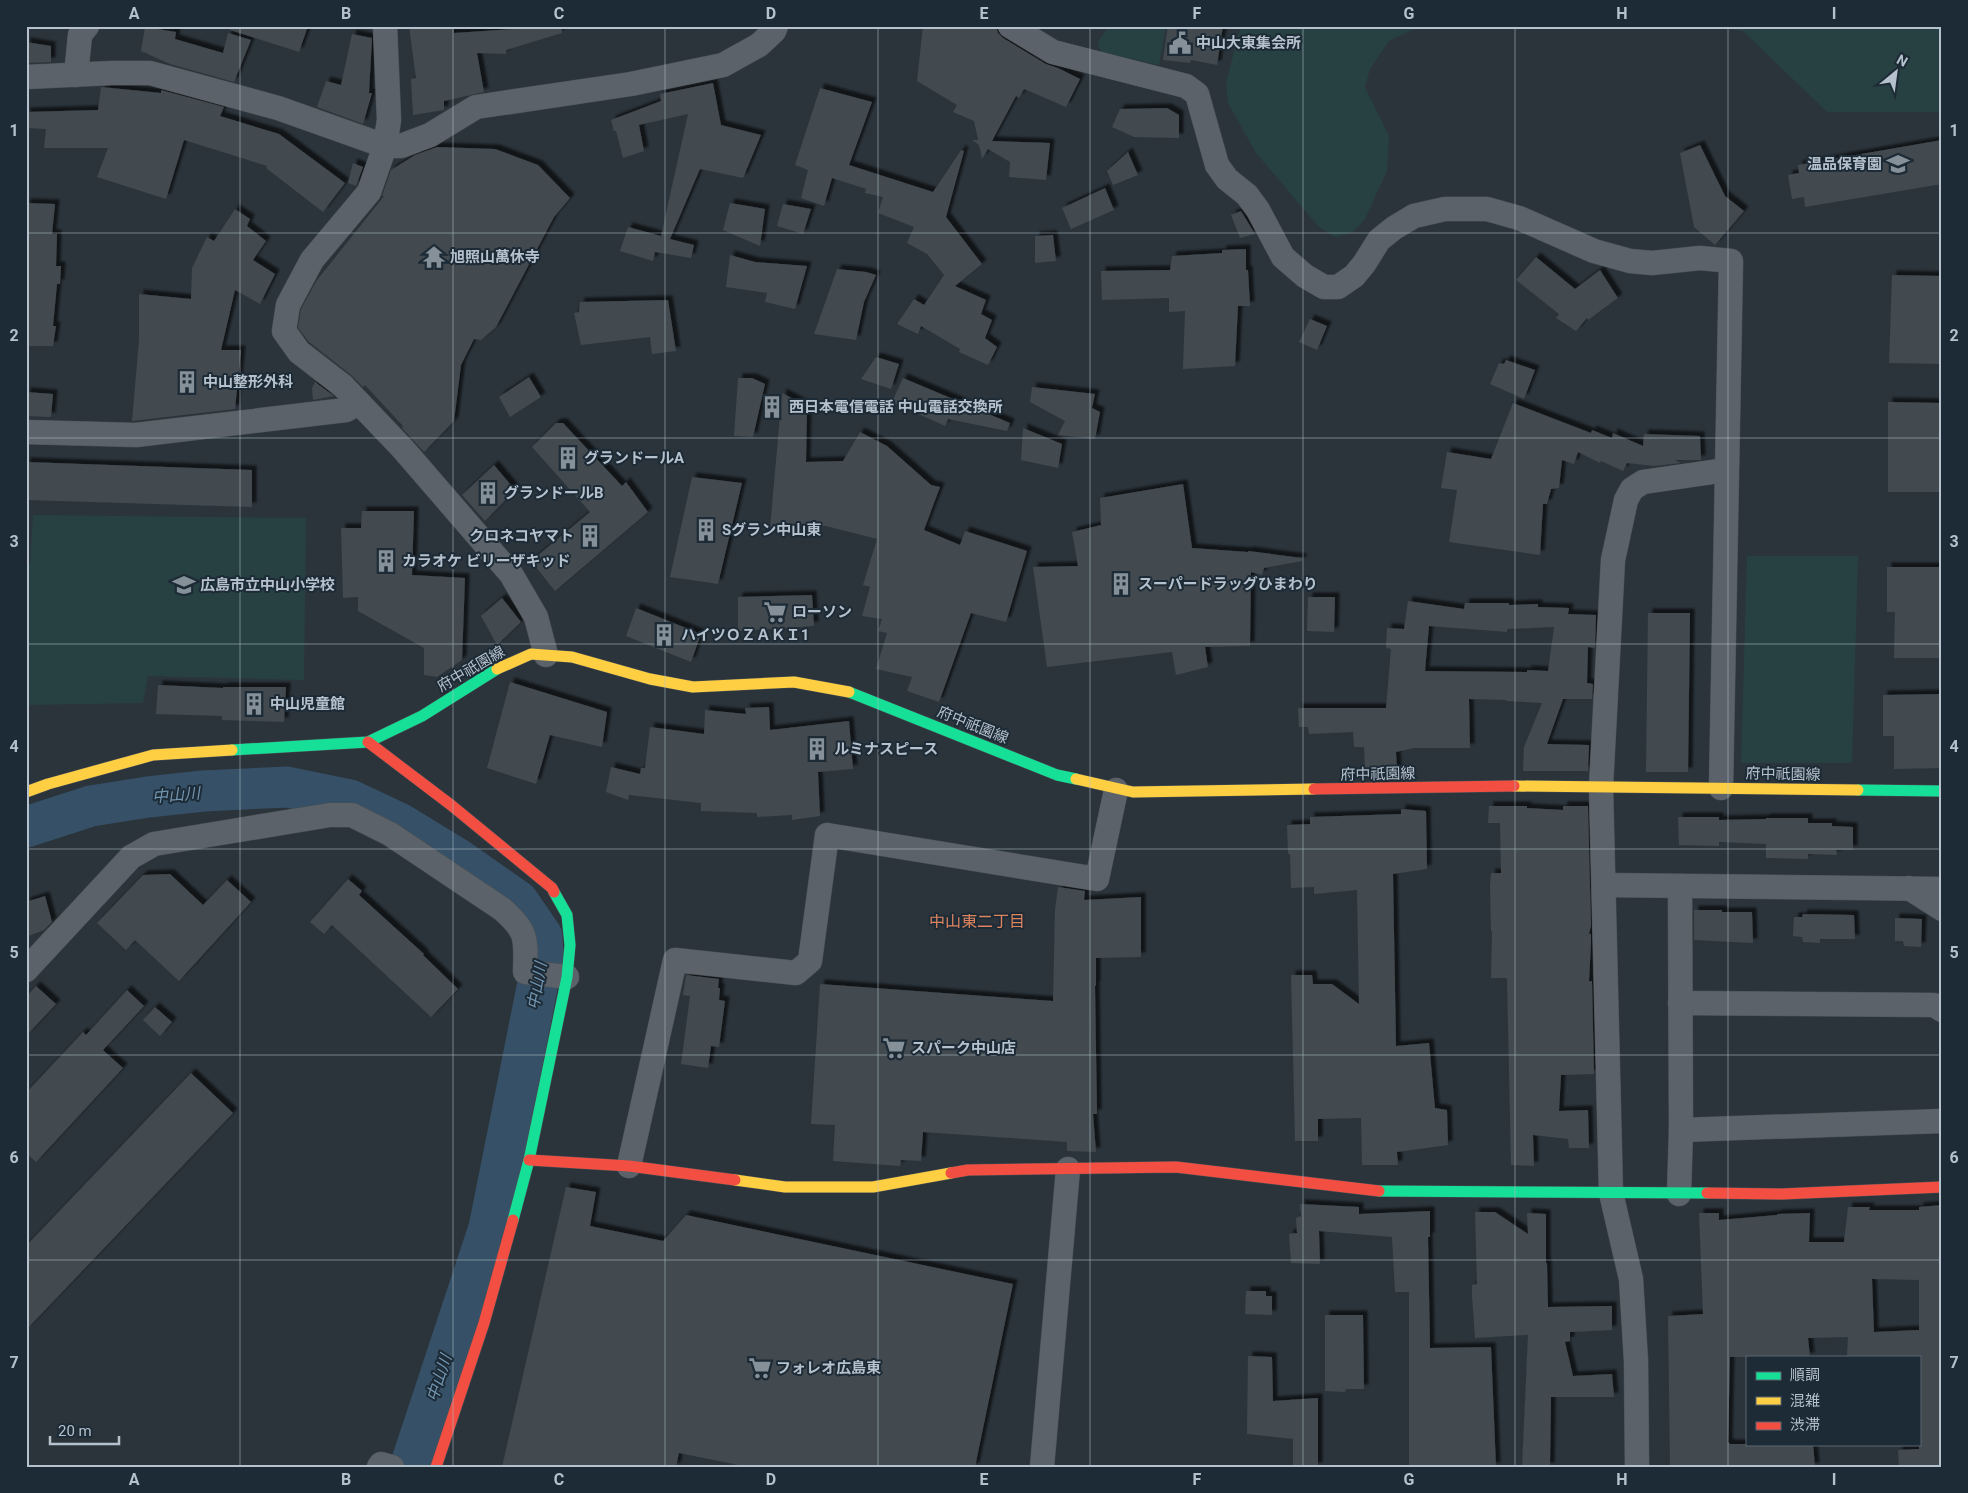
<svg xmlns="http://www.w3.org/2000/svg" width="1968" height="1493" font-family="Roboto,'Noto Sans JP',sans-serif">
  <defs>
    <filter id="shadow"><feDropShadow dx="4.5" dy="-4.5" stdDeviation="1" flood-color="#0009"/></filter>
  </defs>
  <rect width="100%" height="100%" fill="#2b343b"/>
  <g fill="#274142">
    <polygon points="1109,26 1166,26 1159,65 1102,52 1098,45 1099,40"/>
    <polygon points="1243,26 1421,26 1389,41 1370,69 1365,87 1389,136 1387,171 1365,219 1353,232 1335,237 1318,226 1256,153 1228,103 1226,83 1239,32"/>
    <polygon points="1711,26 1942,26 1942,112 1827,112 1743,31"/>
    <polygon points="33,515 306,518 304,680 148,676 143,703 26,705 26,564 30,564"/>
    <polygon points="1747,556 1858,556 1852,763 1741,763"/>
  </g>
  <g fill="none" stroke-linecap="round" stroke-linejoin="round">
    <polyline stroke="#365167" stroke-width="41" points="26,827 91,806 148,797 203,791 287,787 350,800 399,823 458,859 518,901 542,936 543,958 489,1228 410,1467"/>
  </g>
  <g fill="#42494f" fill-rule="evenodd" filter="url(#shadow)">
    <polygon points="231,26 308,26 299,52 230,30"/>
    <polygon points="409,26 453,26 454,33 561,26 562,33 506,50 506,54 477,53 484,92 444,101 444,110 413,115 411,79 416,78"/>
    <polygon points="923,26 996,26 998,33 1003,38 1046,64 1058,68 1080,79 1066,107 1024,89 1019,98 1016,96 992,141 1050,143 1046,180 1009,177 1010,162 988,149 982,159 979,145 972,140 978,140 974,121 953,112 957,105 917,81"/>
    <polygon points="1168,26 1223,26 1217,65 1191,60 1190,63 1163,60"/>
    <polygon points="145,27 176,32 175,39 223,53 228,33 251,40 234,82 170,64 141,51"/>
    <polygon points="352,34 372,38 369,93 372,93 363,124 317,107 326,81 341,85"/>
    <polygon points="26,42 51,46 51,62 26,63"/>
    <polygon points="713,83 721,125 761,135 743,178 700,169 670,239 694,245 691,258 655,252 653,261 620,251 628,227 661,236 688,114 639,125 644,151 623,158 616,131 614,131 611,120 661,101 660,94"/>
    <polygon points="101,87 161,93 161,90 224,107 220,116 279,134 345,183 323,212 266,168 267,166 184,140 166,199 97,177 108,148 44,148 46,129 26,128 26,112 98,110"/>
    <polygon points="820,88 872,102 849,165 933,192 961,150 964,151 946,217 982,264 955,286 986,300 981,314 992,320 985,338 997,347 988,365 959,352 960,349 921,326 918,334 897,324 914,299 924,305 944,275 927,254 907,243 914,227 878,213 883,197 865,193 866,189 832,178 824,206 801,198 808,170 795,165"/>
    <polygon points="1167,108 1179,115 1179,138 1134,137 1112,127 1120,109"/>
    <polygon points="1942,140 1942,184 1805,207 1804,197 1792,199 1788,175 1799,173 1798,165"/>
    <polygon points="1700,145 1725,196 1744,211 1715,245 1694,227 1680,153"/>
    <polygon points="437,147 495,149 538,165 570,198 554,217 496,327 481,340 474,339 461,365 454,421 424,452 402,428 403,426 365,385 363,387 351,375 309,342 298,328 301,309 317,280 384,196 382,196 391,170 415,155"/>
    <polygon points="1128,152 1138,175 1113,185 1107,171"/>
    <polygon points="353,163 363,167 356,186 348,183"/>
    <polygon points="1105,188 1114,210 1071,229 1062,208"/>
    <polygon points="26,203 55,204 52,234 57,234 56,266 61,266 60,284 57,284 53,326 56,326 53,346 26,346"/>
    <polygon points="730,203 765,209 760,246 723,230"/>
    <polygon points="783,204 811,209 803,234 777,226"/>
    <polygon points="235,209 250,219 247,226 266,241 253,260 275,274 260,304 235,290 221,350 241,350 235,409 132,421 139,340 139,294 191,299 192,268 207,237 214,241"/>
    <polygon points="1241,211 1255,234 1240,238 1231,215"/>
    <polygon points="1053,235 1056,261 1035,263 1035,236"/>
    <polygon points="1246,249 1246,270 1248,270 1250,306 1238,306 1235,366 1183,369 1185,311 1169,312 1169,298 1102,300 1101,271 1170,270 1172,256 1222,253 1222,250"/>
    <polygon points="730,255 755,262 807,266 795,309 765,302 767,293 726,287"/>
    <polygon points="1536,257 1575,289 1600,270 1618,298 1588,320 1587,318 1576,331 1556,318 1559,314 1516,280"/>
    <polygon points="837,269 866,272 876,275 864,302 856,340 814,334"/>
    <polygon points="1892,275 1942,276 1942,364 1889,363"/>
    <polygon points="668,300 676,351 652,354 650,337 581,345 574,313 579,312 580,302"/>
    <polygon points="1310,319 1327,326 1317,350 1299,342"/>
    <polygon points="876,357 899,364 891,389 861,379"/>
    <polygon points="1506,360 1535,370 1524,399 1490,384 1499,363 1504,364"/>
    <polygon points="529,377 541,397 510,417 499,397"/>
    <polygon points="738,378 752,378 765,384 753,437 734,436"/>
    <polygon points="903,378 1010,423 1007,431 948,419 945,426 892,402"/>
    <polygon points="315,382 334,396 313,400 312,388"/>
    <polygon points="1032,387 1095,394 1092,408 1100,412 1095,439 1058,435 1065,421 1030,402"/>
    <polygon points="26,392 53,394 51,417 26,416"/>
    <polygon points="782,393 807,406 806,462 843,461 860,432 887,446 931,485 940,487 924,530 960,545 965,531 1027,551 1006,622 971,613 939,702 907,691 912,677 876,669 887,633 878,631 882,619 862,616 870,587 863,585 877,539 826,526 770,528"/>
    <polygon points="1888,402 1942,403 1942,492 1888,492"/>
    <polygon points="1513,403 1591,433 1592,430 1612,438 1613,433 1643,446 1644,434 1700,436 1701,460 1675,460 1681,463 1654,466 1627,463 1623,471 1601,461 1600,463 1578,452 1574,464 1562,460 1559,488 1551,489 1547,504 1543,504 1540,555 1449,542 1457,490 1441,488 1447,452 1491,459"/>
    <polygon points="556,423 563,423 622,486 626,482 648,512 555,591 531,561 590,512 532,447"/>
    <polygon points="1023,428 1062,444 1058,468 1021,460"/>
    <polygon points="26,462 252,470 252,507 26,500"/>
    <polygon points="494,465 515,490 485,521 462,495"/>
    <polygon points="692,477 742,483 718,584 670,577"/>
    <polygon points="1183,484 1192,548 1248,552 1248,551 1302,558 1302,561 1264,568 1262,575 1251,572 1250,646 1205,647 1208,667 1176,675 1172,652 1047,667 1033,567 1078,566 1072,532 1101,525 1100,498"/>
    <polygon points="362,511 414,511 412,575 465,578 462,660 437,677 424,675 424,648 358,611 358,597 343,598 341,528 361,528"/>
    <polygon points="1887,567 1942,567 1942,658 1894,658 1895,612 1887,612"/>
    <polygon points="812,595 814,626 738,631 738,597"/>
    <polygon points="1308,597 1335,597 1334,632 1307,631"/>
    <polygon points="502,598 521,622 497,645 481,616"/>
    <path d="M1408 601 1464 609 1465 603H1509V605L1538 604V607L1569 608 1568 614 1596 615 1595 648 1588 647 1587 683 1593 684 1592 699H1563L1547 744 1589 745 1588 771H1523L1524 747 1542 703 1506 701V700L1469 699 1470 748H1414L1396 752 1397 770 1365 771 1364 747H1354L1353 732 1309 734 1308 727H1299L1298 708H1386L1391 649 1386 648 1387 628 1404 629ZM1429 626 1507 632V629L1554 627 1548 671 1527 670V672L1425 671Z"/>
    <polygon points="636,608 701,634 691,662 626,636"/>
    <polygon points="1648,613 1690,613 1688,772 1646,772"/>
    <polygon points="510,682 607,712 602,747 550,735 536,784 487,768"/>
    <polygon points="158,685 223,688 223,687 286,687 284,722 222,720 222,716 156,714"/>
    <polygon points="1942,694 1942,768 1894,769 1894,736 1883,736 1883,695"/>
    <polygon points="769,707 770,730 849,721 853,769 818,772 820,816 792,820 792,815 757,817 757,813 701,811 701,803 629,795 628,800 606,792 611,767 640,774 641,768 645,768 650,727 704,734 705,710 746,714 745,708"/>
    <polygon points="1489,806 1527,806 1527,808 1563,810 1563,806 1588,806 1591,926 1589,934 1591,934 1591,943 1589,981 1592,981 1594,1074 1561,1075 1559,1111 1588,1110 1589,1148 1569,1148 1568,1139 1533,1135 1534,1166 1511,1165 1507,978 1491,978 1492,931 1491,931 1490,886 1491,873 1501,873 1500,823 1488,823"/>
    <polygon points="1401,809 1426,811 1427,869 1393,874 1396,1046 1429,1043 1435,1108 1447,1110 1448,1145 1397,1152 1398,1165 1362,1165 1361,1118 1318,1119 1318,1141 1295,1141 1291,975 1312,975 1313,984 1332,984 1359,1004 1357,890 1314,894 1314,887 1291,888 1290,854 1288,854 1287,825 1310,824 1310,817 1401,814"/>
    <polygon points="1678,817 1719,817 1719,820 1766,819 1766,818 1808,818 1808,823 1832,823 1832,826 1853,827 1853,850 1836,850 1837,855 1808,854 1808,859 1766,858 1766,844 1719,842 1719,846 1679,845"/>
    <polygon points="170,874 203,905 227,880 251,902 179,981 135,940 126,950 97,923 143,875"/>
    <polygon points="348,879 362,891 359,895 424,954 423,955 458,989 431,1017 332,925 324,934 310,922"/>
    <polygon points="1058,887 1085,891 1084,900 1141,897 1141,957 1096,958 1096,986 1095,986 1097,1114 1093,1114 1096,1152 1067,1151 1067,1142 923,1132 921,1161 901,1160 900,1166 833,1161 835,1125 811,1124 820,984 1053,1001 1055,910"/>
    <polygon points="45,896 52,922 44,930 26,937 26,902"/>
    <polygon points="1694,910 1722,910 1722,912 1752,912 1753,943 1694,940"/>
    <polygon points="1803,914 1854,915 1855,939 1820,939 1820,943 1803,942 1802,937 1793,936 1794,917 1802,917"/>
    <polygon points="1895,918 1922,919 1921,947 1904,946 1903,941 1895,941"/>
    <polygon points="686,975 719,979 718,988 720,988 719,1000 725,1001 719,1047 711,1046 708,1068 681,1064 690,996 683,995"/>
    <polygon points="36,986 56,1004 26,1036 26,997"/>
    <polygon points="127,990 144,1006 103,1050 123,1068 36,1162 26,1153 26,1093 83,1032 86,1035"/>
    <polygon points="155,1007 172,1022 160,1036 143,1020"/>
    <polygon points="191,1073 233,1113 26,1330 26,1246"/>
    <polygon points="566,1187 596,1192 590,1226 663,1241 686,1215 1013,1284 975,1467 748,1467 679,1453 676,1467 502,1467"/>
    <polygon points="1300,1204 1359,1207 1359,1214 1430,1211 1430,1237 1428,1237 1430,1348 1491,1347 1496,1467 1409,1467 1409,1292 1395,1292 1392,1237 1319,1231 1320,1264 1291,1263 1289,1234 1297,1233 1296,1218 1301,1216"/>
    <path d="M1942 1205V1467H1899L1898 1450 1919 1449V1357H1847L1848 1337 1808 1338 1810 1357H1730L1728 1442 1730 1444H1813L1815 1467H1670L1668 1316 1703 1314 1699 1213H1719V1220L1777 1215V1214L1810 1213 1809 1242H1844L1848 1207H1870L1869 1210H1919V1207ZM1872 1279 1919 1280V1330L1874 1332Z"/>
    <polygon points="1475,1212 1495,1212 1528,1234 1527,1213 1546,1214 1546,1263 1547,1263 1548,1307 1612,1306 1612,1330 1570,1332 1570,1341 1565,1342 1573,1376 1612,1374 1614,1397 1551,1397 1550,1467 1522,1467 1528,1335 1475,1338 1472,1296 1472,1285 1477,1284"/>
    <polygon points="1246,1291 1266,1291 1266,1296 1272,1296 1272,1315 1245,1314"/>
    <polygon points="1325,1315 1363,1315 1364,1389 1346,1389 1345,1392 1325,1391"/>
    <polygon points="1248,1356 1272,1357 1273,1401 1318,1398 1318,1467 1293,1467 1293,1439 1247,1434"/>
  </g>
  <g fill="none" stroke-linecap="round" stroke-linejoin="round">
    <defs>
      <g id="street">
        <polyline points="385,26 389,120 385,146 401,146 430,135 476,107 631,84 723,65 759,45 774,31 776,26"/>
        <polyline points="1010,26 1053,52 1186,86 1197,94 1217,165 1227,179 1247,195 1258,210 1283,257 1305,276 1324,287 1338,287 1354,276 1364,264 1379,240 1394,228 1414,216 1445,209 1487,209 1519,218 1594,251 1630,261 1652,263 1700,258 1731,261 1721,788"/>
        <polyline points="76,75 80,35 87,26"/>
        <polyline points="26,77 112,73 150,73 278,108 385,146 369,192 312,260 288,305 284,331 299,352 343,386 403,449 511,574 536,617 546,655"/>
        <polyline points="26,432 136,435 346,410 359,403"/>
        <polyline points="1604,885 1942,889"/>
        <polyline points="1909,888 1942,909"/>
        <path d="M26 970 131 857 154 844 330 815H352L390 834 502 909C528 932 526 938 525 972L567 977"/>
        <polyline points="1680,1003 1934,1005 1942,1010"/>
        <polyline points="1681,1130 1942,1121"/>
        <polyline points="629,1166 675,960 796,973 810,961 827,835 1097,879 1116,790"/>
        <polyline points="1679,1194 1681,1130 1680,886"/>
        <polyline points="379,1467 381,1464 392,1467"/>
        <polyline points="1042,1467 1068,1169"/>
        <polyline points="1637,1467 1636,1361 1631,1279 1611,1193 1601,787 1613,560 1626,500 1632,489 1643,482 1726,470"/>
      </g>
      <g id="fast">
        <polyline points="849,692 1057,775 1076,779"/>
        <polyline points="232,750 368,742 422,716 497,669"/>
        <polyline points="1858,790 1942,791"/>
        <polyline points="1379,1191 1707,1193"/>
        <polyline points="513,1220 529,1160 567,977 570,945 567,915 554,892"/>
      </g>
      <g id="slow">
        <polyline points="497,669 531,654 572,657 650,679 693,687 794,682 849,692"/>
        <polyline points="1076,779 1133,792 1314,789"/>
        <polyline points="1514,786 1858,790"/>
        <polyline points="26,792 48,784 153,755 232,750"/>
        <polyline points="735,1180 785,1187 873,1187 951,1173"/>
      </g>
      <g id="jam">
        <polyline points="368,742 451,805 552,888 554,892"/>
        <polyline points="1314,789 1514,786"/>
        <polyline points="529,1160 629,1166 735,1180"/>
        <polyline points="951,1173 968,1170 1176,1167 1379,1191"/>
        <polyline points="1707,1193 1782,1194 1942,1187"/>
        <polyline points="436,1467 484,1323 513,1220"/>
      </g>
    </defs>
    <use href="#street" stroke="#495055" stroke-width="25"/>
    <use href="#fast" stroke="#495055" stroke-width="12"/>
    <use href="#slow" stroke="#495055" stroke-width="12"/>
    <use href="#jam" stroke="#495055" stroke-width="12"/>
    <use href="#street" stroke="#5b6269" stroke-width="24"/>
    <use href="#fast" stroke="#16e098" stroke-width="11"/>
    <use href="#slow" stroke="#ffcf43" stroke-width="11"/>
    <use href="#jam" stroke="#f24e42" stroke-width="11"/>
  </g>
  <path fill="none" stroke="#b5c1cc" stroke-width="1" stroke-opacity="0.55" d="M240 26V1467M453 26V1467M665 26V1467M878 26V1467M1090 26V1467M1303 26V1467M1515 26V1467M1728 26V1467M26 233H1942M26 438H1942M26 644H1942M26 849H1942M26 1055H1942M26 1260H1942"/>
  <defs>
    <symbol id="civic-bare" viewBox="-9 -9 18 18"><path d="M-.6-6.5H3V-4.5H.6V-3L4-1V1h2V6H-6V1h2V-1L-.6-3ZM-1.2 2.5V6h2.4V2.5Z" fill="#859099" stroke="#1d2b37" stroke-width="2.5" paint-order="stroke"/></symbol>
    <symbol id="school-bare" viewBox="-9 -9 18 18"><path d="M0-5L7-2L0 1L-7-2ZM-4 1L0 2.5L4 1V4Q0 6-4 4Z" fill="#859099" stroke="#1d2b37" stroke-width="2.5" paint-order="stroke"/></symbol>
    <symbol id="temple-bare" viewBox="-9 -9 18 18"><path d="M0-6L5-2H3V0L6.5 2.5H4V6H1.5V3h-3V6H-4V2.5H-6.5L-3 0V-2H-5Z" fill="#859099" stroke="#1d2b37" stroke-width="2.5" paint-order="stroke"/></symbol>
    <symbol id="building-bare" viewBox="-9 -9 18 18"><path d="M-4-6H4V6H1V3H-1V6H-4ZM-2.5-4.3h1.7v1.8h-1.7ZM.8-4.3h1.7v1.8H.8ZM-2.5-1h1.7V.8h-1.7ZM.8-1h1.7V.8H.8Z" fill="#859099" stroke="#1d2b37" stroke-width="2.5" paint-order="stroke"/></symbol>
    <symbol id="supermarket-bare" viewBox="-9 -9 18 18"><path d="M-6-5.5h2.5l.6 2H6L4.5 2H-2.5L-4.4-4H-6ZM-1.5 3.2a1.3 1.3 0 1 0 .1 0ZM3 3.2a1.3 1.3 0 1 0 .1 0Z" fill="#859099" stroke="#1d2b37" stroke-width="2.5" paint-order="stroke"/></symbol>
  </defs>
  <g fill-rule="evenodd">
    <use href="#civic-bare" x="1164" y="27" width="32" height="32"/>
    <use href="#school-bare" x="1882" y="148" width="32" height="32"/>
    <use href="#temple-bare" x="418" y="241" width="32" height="32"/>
    <use href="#building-bare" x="171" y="366" width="32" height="32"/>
    <use href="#building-bare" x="756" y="391" width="32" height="32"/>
    <use href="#building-bare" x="552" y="442" width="32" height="32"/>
    <use href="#building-bare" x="472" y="477" width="32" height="32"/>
    <use href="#building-bare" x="690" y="514" width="32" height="32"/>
    <use href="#building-bare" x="574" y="520" width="32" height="32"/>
    <use href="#building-bare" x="370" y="545" width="32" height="32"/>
    <use href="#building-bare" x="1105" y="568" width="32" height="32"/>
    <use href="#school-bare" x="168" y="569" width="32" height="32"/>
    <use href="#supermarket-bare" x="759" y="596" width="32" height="32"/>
    <use href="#building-bare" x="648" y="619" width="32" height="32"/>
    <use href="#building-bare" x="238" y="688" width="32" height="32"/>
    <use href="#building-bare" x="801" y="733" width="32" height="32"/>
    <use href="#supermarket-bare" x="878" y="1032" width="32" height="32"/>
    <use href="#supermarket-bare" x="744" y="1352" width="32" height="32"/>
  </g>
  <g text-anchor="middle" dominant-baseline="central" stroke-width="4" stroke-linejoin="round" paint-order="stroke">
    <g font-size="15" font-weight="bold" fill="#b5c1cc" stroke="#1d2b37" text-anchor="start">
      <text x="1196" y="43">中山大東集会所</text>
      <text x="1882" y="164" text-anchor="end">温品保育園</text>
      <text x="450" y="257">旭照山萬休寺</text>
      <text x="203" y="382">中山整形外科</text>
      <text x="789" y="407">西日本電信電話 中山電話交換所</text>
      <text x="584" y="458">グランドールA</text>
      <text x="504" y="493">グランドールB</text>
      <text x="722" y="530">Sグラン中山東</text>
      <text x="574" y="536" text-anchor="end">クロネコヤマト</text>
      <text x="402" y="561">カラオケ ビリーザキッド</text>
      <text x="1138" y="584">スーパードラッグひまわり</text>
      <text x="200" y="585">広島市立中山小学校</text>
      <text x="792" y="612">ローソン</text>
      <text x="681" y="635">ハイツＯＺＡＫＩ1</text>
      <text x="270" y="704">中山児童館</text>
      <text x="834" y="749">ルミナスピース</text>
      <text x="911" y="1048">スパーク中山店</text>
      <text x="776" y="1368">フォレオ広島東</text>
    </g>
    <g font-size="15" fill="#b5c1cc" stroke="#1d2b37">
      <text transform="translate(471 669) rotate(-30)">府中祇園線</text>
      <text transform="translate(973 725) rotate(22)">府中祇園線</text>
      <text transform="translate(1378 774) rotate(-1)">府中祇園線</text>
      <text transform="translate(1783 774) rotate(1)">府中祇園線</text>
    </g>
    <g font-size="16" font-style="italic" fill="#7396b1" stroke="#1d2b37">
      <text transform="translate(176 795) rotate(-5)">中山川</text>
      <text transform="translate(537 986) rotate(-80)">中山川</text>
      <text transform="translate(439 1378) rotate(-72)">中山川</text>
    </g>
    <g font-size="16" fill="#dd845f" stroke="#1d2b37">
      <text x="977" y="921">中山東二丁目</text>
    </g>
  </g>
  <rect width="1968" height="1493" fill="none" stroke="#1d2b37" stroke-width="55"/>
  <rect x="1746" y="1356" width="175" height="90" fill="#1d2b37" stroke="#5a6773"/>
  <rect x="1756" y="1372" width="25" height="8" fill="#16e098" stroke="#5a6773"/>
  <text x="1790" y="1380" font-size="15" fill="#b5c1cc">順調</text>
  <rect x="1756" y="1397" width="25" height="8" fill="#ffcf43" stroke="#5a6773"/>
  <text x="1790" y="1406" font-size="15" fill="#b5c1cc">混雑</text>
  <rect x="1756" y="1422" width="25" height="8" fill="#f24e42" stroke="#5a6773"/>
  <text x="1790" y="1430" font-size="15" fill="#b5c1cc">渋滞</text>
  <g transform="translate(1896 72) rotate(29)" stroke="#1d2b37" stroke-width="4" paint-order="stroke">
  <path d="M0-4L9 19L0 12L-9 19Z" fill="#b5c1cc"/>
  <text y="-8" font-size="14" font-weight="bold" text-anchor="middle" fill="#b5c1cc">N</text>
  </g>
  <path d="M50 1436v8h69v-8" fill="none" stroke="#b5c1cc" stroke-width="2.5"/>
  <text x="58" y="1436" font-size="15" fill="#b5c1cc" stroke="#1d2b37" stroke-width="4" paint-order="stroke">20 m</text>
  <rect x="28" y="28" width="1912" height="1438" fill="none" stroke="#b5c1cc" stroke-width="2"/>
  <g font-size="16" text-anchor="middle" font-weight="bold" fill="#b5c1cc">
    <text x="134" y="19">A</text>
    <text x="346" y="19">B</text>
    <text x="559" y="19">C</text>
    <text x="771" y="19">D</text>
    <text x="984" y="19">E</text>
    <text x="1197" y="19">F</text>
    <text x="1409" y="19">G</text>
    <text x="1622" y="19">H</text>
    <text x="1834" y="19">I</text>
    <text x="14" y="136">1</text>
    <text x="1954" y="136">1</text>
    <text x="14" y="341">2</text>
    <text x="1954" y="341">2</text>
    <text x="14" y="547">3</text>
    <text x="1954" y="547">3</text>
    <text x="14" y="752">4</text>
    <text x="1954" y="752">4</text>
    <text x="14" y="958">5</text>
    <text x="1954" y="958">5</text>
    <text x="14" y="1163">6</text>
    <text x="1954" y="1163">6</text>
    <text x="14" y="1368">7</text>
    <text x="1954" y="1368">7</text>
    <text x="134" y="1485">A</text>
    <text x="346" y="1485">B</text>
    <text x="559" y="1485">C</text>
    <text x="771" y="1485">D</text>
    <text x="984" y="1485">E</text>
    <text x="1197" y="1485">F</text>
    <text x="1409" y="1485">G</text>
    <text x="1622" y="1485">H</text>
    <text x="1834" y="1485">I</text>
  </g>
</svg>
